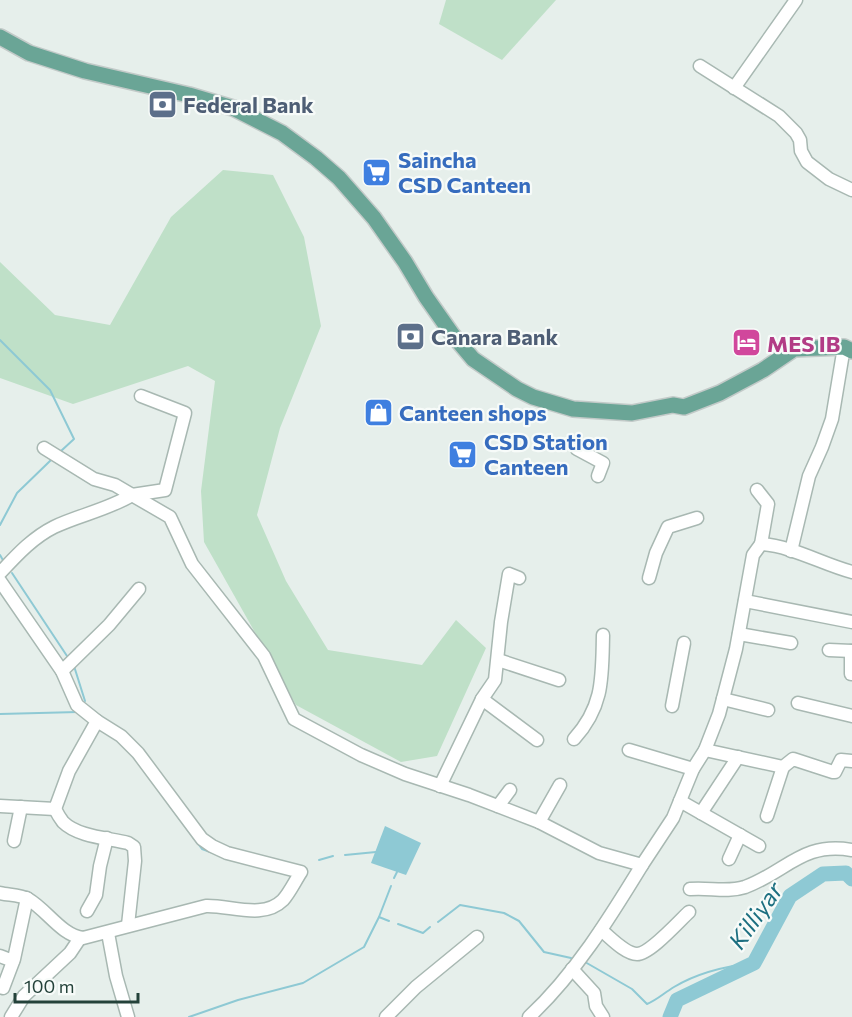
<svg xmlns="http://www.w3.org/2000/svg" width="852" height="1017" font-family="Commissioner,sans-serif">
  <rect width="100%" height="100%" fill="#e6efeb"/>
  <g fill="#bfe0c8">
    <polygon points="446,0 556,0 502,60 439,24"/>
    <polygon points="223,170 273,175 304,237 321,326 280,428 257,515 286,581 328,650 422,665 456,620 486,648 437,756 401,762 296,705 204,542 201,491 215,381 188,366 73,404 0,378 0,262 55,315 110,325 171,217"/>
  </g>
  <polygon fill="#8ec9d4" points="385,826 421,843 406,875 371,863"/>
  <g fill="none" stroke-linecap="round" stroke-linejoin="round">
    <g stroke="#8ec9d4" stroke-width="2">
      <polyline points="0,340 50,390 74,439 61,451"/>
      <polyline points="0,525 17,493 51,460"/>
      <polyline points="0,555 4,562"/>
      <polyline points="12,573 69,659"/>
      <polyline points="74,666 85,701"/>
      <polyline points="0,714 78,712"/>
      <polyline points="169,805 202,849 216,854"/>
      <polyline points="345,855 376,852"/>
      <polyline points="319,860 333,856"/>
      <polyline points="394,878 398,870"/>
      <polyline points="379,917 391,886"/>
      <polyline points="438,922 460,905 504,913 519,921 544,952 571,958"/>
      <polyline points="398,924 423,933 430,927"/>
      <path d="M585 962 632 989 647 1004C657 1000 664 993 674 987 699 972 726 966 754 963"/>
      <polyline points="189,1017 238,1000 303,983 364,947 379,917 389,921"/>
    </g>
    <polyline stroke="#8ec9d4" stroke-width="15" points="670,1017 677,1000 754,963 790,896 823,874 846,873 852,879"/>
    <defs>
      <g id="minor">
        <polyline points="700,66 779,116 796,133 800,140 801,151 807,162 829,179 852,190"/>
        <polyline points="734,88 796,0"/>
        <polyline points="577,449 603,463 598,476"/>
        <polyline points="757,490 768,504 761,544"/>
        <path d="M132 495 170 517 192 564 264 656 294 719 361 755 405 774 469 795 539 822 599 853 642 865 673 818 693 769 705 750 719 714 736 649 753 555 761 544C792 546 822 564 852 572"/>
        <polyline points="132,495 165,490 185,413 141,396"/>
        <polyline points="791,551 809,476 822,447 832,419 844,347"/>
        <path d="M0 573C16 556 32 538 54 527 79 515 107 510 132 495L115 485 94 479 44 448"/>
        <polyline points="649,578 656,553 668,527 697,518"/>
        <polyline points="0,581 62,671 77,705 97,721 69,771 55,809 0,806"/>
        <polyline points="745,601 852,622"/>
        <polyline points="739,634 791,643"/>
        <polyline points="829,650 852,651"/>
        <polyline points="851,651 851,674"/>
        <polyline points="498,660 559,680"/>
        <polyline points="62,671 109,625 139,589"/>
        <polyline points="482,699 495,680 501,622 509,574 519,578"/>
        <polyline points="723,699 768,710"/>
        <polyline points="798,703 852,716"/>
        <polyline points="672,706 684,643"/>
        <path d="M574 739C604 706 602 677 603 635"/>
        <polyline points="629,750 693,769"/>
        <polyline points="705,750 783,767 793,759 833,772 835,772 841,760 852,761"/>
        <polyline points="440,786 482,699 537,740"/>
        <polyline points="680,801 759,846"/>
        <polyline points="498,806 510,790"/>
        <path d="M55 809C57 813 60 818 63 822 78 837 109 838 128 843L134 847 135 861 128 925"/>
        <polyline points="701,813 738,757"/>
        <polyline points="767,816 783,767"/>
        <polyline points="539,822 560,785"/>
        <polyline points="14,841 21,807"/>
        <polyline points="729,859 740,835"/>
        <path d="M690 889C709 887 726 893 745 887 786 872 803 841 852 850"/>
        <path d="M0 893C9 895 21 895 28 899 47 910 61 935 83 938L206 906C230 905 263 920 283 900 290 892 295 881 301 872L227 853 212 846 202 839 138 753 121 736 97 721"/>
        <polyline points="87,911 96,895 100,866 107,838"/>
        <path d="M601 930C610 937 625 954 637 954 650 954 679 921 689 912"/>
        <polyline points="108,933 116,976 128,1017"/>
        <polyline points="0,956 13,961"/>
        <polyline points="572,969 594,993 596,1006 603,1017"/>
        <polyline points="3,988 14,959 27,898"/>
        <polyline points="11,1017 24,996 70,953 80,938"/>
        <polyline points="386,1017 416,987 477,937"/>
        <path d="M529 1017C575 974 609 919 642 865"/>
      </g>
      <polyline id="major" points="0,37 29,53 85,71 189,95 233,108 282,133 316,158 339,178 374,218 405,262 426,297 452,334 473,359 517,389 533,397 573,409 632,413 673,405 684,407 720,393 763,370 794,349 844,347 852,351"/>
    </defs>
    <use href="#minor" stroke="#a8b8b2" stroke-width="15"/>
    <use href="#major" stroke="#c2cac8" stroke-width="18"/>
    <use href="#minor" stroke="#fff" stroke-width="12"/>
    <use href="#major" stroke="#6aa596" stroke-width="15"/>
  </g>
  <defs>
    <symbol id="bank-square" viewBox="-11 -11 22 22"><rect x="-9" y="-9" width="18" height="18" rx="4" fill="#5c6f8a" stroke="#f7fbf9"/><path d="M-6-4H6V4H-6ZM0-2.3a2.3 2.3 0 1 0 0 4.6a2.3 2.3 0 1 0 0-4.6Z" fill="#fff"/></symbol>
    <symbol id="supermarket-square" viewBox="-11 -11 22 22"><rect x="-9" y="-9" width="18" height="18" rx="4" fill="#3f7fe0" stroke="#f7fbf9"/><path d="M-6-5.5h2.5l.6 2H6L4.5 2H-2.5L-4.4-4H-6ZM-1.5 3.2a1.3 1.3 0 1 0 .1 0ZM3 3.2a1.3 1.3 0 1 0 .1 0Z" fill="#fff"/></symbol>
    <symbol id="hotel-square" viewBox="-11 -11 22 22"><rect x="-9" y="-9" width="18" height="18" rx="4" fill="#d1479c" stroke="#f7fbf9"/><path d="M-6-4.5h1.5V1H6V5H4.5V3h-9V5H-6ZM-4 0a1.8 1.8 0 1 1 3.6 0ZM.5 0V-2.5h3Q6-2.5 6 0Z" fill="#fff"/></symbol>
    <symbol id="shop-square" viewBox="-11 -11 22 22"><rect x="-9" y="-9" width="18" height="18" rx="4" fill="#3f7fe0" stroke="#f7fbf9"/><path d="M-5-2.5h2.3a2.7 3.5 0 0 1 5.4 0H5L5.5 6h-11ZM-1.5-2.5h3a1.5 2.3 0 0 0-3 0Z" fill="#fff"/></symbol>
  </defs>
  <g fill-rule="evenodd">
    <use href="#bank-square" x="146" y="88" width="33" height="33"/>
    <use href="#supermarket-square" x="360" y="156" width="33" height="33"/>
    <use href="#bank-square" x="394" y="320" width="33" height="33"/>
    <use href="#hotel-square" x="730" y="326" width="33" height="33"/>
    <use href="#shop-square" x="362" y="396" width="33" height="33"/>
    <use href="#supermarket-square" x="446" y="438" width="33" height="33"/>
  </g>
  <g text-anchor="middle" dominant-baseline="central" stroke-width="4.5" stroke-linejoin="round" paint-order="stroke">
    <g font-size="22" font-weight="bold" fill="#4e5e75" stroke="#f7fbf9" text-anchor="start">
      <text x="183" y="104">Federal Bank</text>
      <text x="431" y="336">Canara Bank</text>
    </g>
    <g font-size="22" font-weight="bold" fill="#366cbe" stroke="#f7fbf9" text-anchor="start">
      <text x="398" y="159">Saincha<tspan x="398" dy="25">CSD Canteen</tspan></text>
      <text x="399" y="412">Canteen shops</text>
      <text x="484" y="441">CSD Station<tspan x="484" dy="25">Canteen</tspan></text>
    </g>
    <g font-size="22" font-weight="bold" fill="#b23c85" stroke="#f7fbf9" text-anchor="start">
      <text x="767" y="343">MES IB</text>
    </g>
    <g font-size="24" font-style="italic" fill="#1c6f80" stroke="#f7fbf9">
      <text transform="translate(755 915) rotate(-55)">Killiyar</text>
    </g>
  </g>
  <path d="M15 993v9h123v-9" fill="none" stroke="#24423a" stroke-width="3"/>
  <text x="24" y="993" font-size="18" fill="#24423a" stroke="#f7fbf9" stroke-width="4.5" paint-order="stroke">100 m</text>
</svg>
